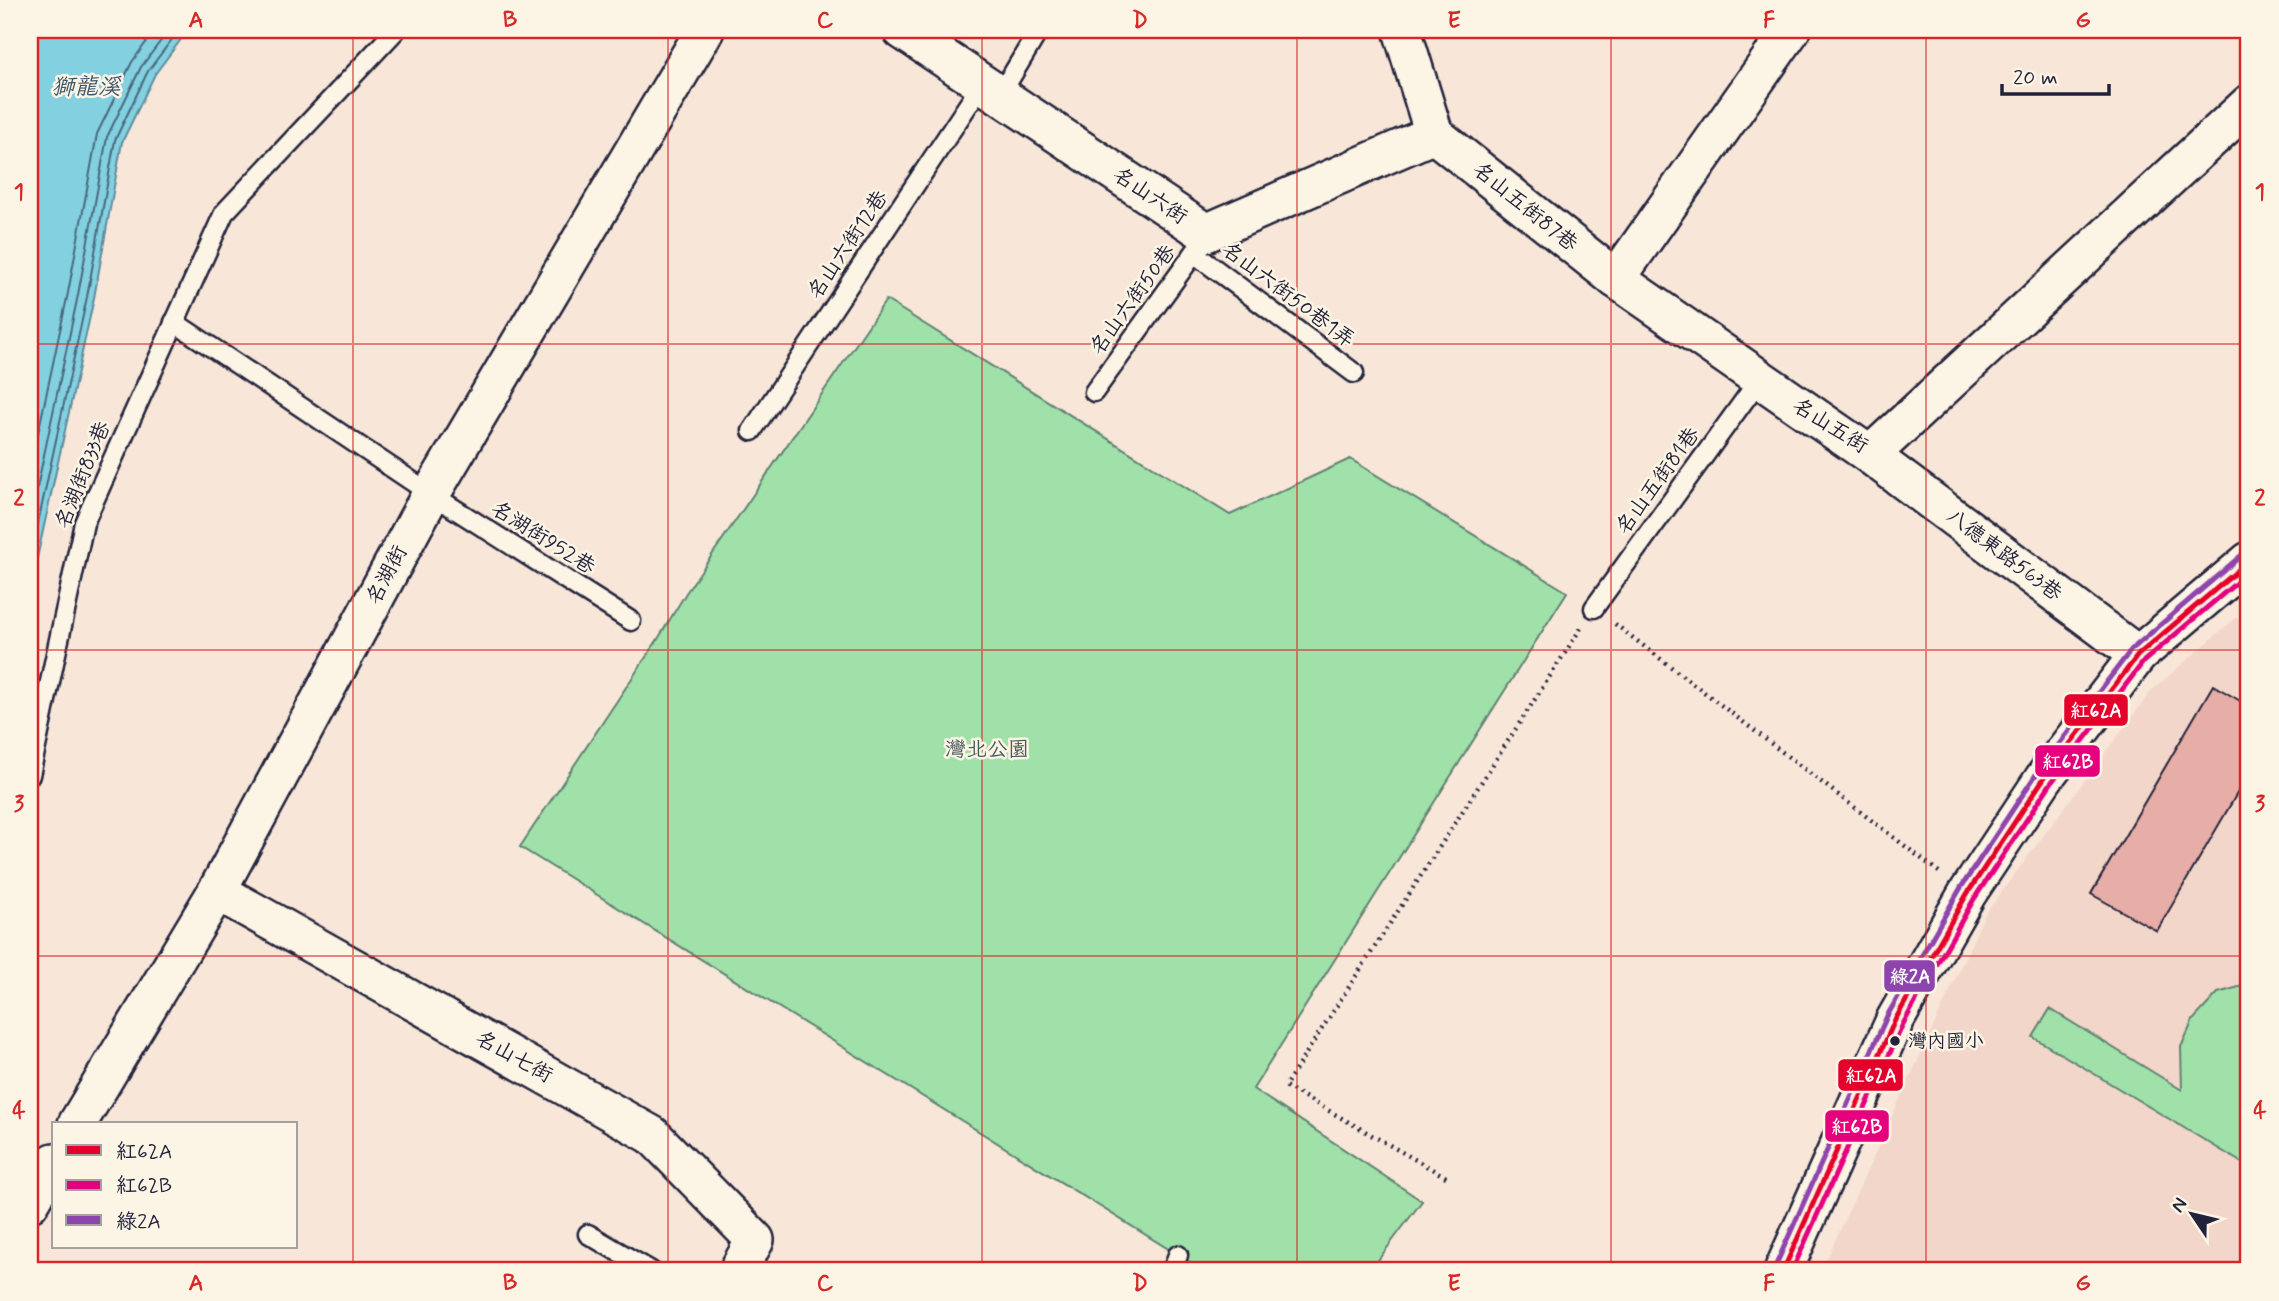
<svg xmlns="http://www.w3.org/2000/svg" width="2279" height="1301" font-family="Mynerve,'LXGW WenKai TC',sans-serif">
  <rect width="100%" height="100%" fill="#f8e7d9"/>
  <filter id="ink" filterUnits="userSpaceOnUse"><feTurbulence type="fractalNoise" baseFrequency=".0143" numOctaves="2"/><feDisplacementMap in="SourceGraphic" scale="14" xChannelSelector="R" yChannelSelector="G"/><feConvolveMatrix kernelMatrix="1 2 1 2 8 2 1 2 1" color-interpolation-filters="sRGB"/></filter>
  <g filter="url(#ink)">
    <polygon fill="#f3d6ca" points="2237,617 2249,636 2249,1271 1821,1271 1985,914 2152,690"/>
    <g fill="#a0e1aa" stroke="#618272" stroke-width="2">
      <polygon points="886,300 1230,515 1350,459 1567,592 1253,1089 1422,1201 1370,1271 1204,1271 520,847 658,639 686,593"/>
      <polygon points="2249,984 2249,1167 2033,1037 2050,1009 2182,1090 2181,1047 2193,1020 2218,993"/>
    </g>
    <polygon fill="#83d1e0" stroke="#5c8b9e" stroke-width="2" points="30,30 188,30 155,74 122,142 94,298 30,590"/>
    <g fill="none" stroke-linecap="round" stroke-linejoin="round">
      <g stroke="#49687d" stroke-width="2">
        <polyline points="30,471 68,293 97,134 132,62 155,30"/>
        <polyline points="30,521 78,295 107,137 141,67 169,30"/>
        <polyline points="30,560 87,297 115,140 148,71 179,30"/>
      </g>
    </g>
    <polygon fill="#e7ada7" stroke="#22223b" stroke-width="2" points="2213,685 2249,706 2249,773 2157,931 2091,894"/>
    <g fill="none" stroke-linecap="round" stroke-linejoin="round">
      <defs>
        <g id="lane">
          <polyline points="1000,95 1039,30"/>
          <polyline points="1195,254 1354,373"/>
          <polyline points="174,322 431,494 631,621"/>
          <polyline points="1094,392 1200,245"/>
          <polyline points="752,431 982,84"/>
          <polyline points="1594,608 1759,380"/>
          <polyline points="30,775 84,523 224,213 396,30"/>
          <polyline points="588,1234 651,1271"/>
          <polyline points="1172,1271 1178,1255"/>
        </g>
        <g id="street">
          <polyline points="902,30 1206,233 1434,134 1402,30"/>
          <polyline points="1791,30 1616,279 1870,455 2249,104"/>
          <polyline points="1434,134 1616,279"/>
          <polyline points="1870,455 2138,655"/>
          <polyline points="217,891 652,1135 755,1240 738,1271"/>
          <polyline points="77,1124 217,891 431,494 705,30"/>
          <polyline points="30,1203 54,1162"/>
          <polyline points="1783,1271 1895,1020 1967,894 2044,778 2138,655 2249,561"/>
        </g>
      </defs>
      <use href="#lane" stroke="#22223b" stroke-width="23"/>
      <use href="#street" stroke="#22223b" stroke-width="42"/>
      <g stroke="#22223b" stroke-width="4.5" stroke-dasharray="2 5" stroke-linecap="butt">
        <polyline points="1615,624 1939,872"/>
        <polyline points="1446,1177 1285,1086 1581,628"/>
      </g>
      <use href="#lane" stroke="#fcf5e5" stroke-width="18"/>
      <use href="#street" stroke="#fcf5e5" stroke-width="37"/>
      <defs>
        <polyline id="bus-1" points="1783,1271 1895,1020 1967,894 2044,778 2138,655 2249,561"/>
        <polyline id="bus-2" points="1792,1271 1903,1024 1974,899 2051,783 2144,661 2249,572"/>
        <polyline id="bus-3" points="1775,1267 1887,1016 1960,889 2037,773 2131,650 2243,554"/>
      </defs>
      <use href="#bus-1" stroke="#fcf5e5" stroke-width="10"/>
      <use href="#bus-2" stroke="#fcf5e5" stroke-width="10"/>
      <use href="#bus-3" stroke="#fcf5e5" stroke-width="10"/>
      <use href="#bus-1" stroke="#e4002b" stroke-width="5"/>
      <use href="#bus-2" stroke="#e5007d" stroke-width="5"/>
      <use href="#bus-3" stroke="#8e44ad" stroke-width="5"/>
    </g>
  </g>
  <path fill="none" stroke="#d62828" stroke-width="2" stroke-opacity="0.55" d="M353 30V1271M668 30V1271M982 30V1271M1297 30V1271M1611 30V1271M1926 30V1271M30 344H2249M30 650H2249M30 956H2249"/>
  <circle fill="#22223b" stroke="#fcf5e5" stroke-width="2.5" cx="1895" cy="1041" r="6"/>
  <g text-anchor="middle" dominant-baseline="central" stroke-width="5" stroke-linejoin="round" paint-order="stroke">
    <g font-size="19" fill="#22223b" stroke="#fcf5e5" text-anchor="start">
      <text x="1908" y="1041">灣內國小</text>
    </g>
    <g font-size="21" fill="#22223b" stroke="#fcf5e5">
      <text transform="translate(1150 196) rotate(34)">名山六街</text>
      <text transform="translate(1525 207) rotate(39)">名山五街87巷</text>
      <text transform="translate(848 245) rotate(-56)">名山六街12巷</text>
      <text transform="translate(1288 295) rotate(37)">名山六街50巷1弄</text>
      <text transform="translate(1133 300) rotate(-54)">名山六街50巷</text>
      <text transform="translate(1830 426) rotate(32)">名山五街</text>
      <text transform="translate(83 475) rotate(-68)">名湖街833巷</text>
      <text transform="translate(1658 481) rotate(-54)">名山五街81巷</text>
      <text transform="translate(543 538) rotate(32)">名湖街952巷</text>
      <text transform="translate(2004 555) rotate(37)">八德東路563巷</text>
      <text transform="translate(387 575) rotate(-62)">名湖街</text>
      <text transform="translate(514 1057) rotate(29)">名山七街</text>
    </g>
    <g font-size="21" fill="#485b5c" stroke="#fcf5e5">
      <text x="987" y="750">灣北公園</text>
    </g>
    <g font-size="23" font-style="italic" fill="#3f576d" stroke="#fcf5e5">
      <text x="86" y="88">獅龍溪</text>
    </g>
  </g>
  <g stroke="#fcf5e5" stroke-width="2.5">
    <rect x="2063" y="693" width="66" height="34" rx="7" fill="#e4002b"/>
    <rect x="2034" y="744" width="67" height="34" rx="7" fill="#e5007d"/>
    <rect x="1883" y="959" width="53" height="34" rx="7" fill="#8e44ad"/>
    <rect x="1837" y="1058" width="67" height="34" rx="7" fill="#e4002b"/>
    <rect x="1824" y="1109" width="66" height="34" rx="7" fill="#e5007d"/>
  </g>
  <g font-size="19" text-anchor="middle" font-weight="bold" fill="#fff">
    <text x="2096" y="717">紅62A</text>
    <text x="2068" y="768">紅62B</text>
    <text x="1910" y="983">綠2A</text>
    <text x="1871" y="1082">紅62A</text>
    <text x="1857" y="1133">紅62B</text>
  </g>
  <rect width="2279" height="1301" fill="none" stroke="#fcf5e5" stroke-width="77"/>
  <rect x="52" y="1122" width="245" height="126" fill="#fcf5e5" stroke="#a5a1a1" stroke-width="2"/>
  <rect x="66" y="1145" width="35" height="10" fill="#e4002b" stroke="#a5a1a1" stroke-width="2"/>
  <text x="116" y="1158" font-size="21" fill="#22223b">紅62A</text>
  <rect x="66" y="1180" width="35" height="10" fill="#e5007d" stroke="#a5a1a1" stroke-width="2"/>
  <text x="116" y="1192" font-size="21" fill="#22223b">紅62B</text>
  <rect x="66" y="1215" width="35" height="10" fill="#8e44ad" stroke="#a5a1a1" stroke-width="2"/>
  <text x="116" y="1228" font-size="21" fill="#22223b">綠2A</text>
  <g transform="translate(2192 1214) rotate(305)" stroke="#fcf5e5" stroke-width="5" paint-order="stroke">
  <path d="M0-5L12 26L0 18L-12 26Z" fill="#22223b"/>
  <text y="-10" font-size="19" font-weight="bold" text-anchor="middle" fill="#22223b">N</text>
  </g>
  <path d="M2002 84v10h107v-10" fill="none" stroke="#22223b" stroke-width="3.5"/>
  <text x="2013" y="84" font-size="21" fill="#22223b" stroke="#fcf5e5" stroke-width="5" paint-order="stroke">20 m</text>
  <rect x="38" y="38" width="2202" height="1224" fill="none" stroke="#d62828" stroke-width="2.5"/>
  <g font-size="23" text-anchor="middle" font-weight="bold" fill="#d62828">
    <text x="196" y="27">A</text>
    <text x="510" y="27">B</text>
    <text x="825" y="27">C</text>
    <text x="1140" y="27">D</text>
    <text x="1454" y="27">E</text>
    <text x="1769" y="27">F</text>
    <text x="2083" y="27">G</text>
    <text x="19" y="199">1</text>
    <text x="2260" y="199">1</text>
    <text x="19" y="505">2</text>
    <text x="2260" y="505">2</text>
    <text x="19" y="811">3</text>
    <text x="2260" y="811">3</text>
    <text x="19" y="1117">4</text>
    <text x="2260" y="1117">4</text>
    <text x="196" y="1290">A</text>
    <text x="510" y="1290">B</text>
    <text x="825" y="1290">C</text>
    <text x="1140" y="1290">D</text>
    <text x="1454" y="1290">E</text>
    <text x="1769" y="1290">F</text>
    <text x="2083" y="1290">G</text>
  </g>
</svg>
